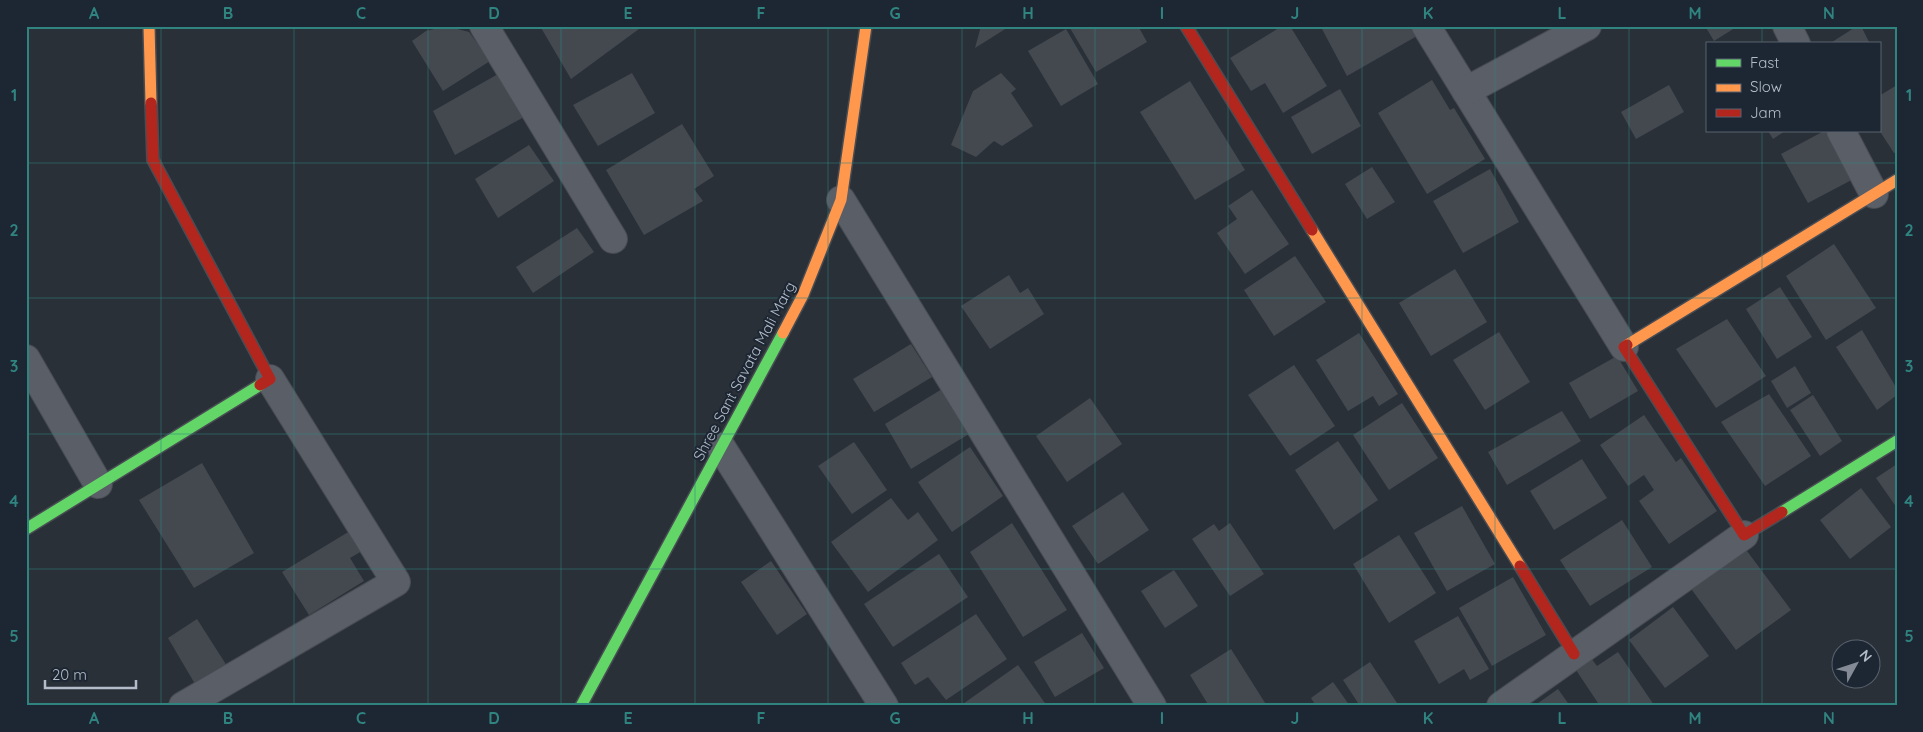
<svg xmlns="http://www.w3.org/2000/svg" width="1923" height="732" font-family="Quicksand,sans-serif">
  <rect width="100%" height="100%" fill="#2a3038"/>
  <g fill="#444950">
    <polygon points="446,26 469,32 490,61 443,91 412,41 426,31"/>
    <polygon points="540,26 643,26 571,79"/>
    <polygon points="981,26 1010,26 975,48"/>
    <polygon points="1073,26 1138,26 1147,42 1096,72 1070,28"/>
    <polygon points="1282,26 1290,26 1327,86 1283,113 1265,83 1251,91 1230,58"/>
    <polygon points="1326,26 1410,26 1417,36 1347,76 1322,29"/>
    <polygon points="1705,26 1738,26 1714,41"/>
    <polygon points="1857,26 1861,26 1870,44 1829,44"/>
    <polygon points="1066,29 1098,84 1061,106 1028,51"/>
    <polygon points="632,73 655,113 598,146 573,105"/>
    <polygon points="1001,73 1016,89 1011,93 1033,126 1002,146 994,141 976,157 951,145 973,91"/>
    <polygon points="498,74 524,117 455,155 433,111"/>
    <polygon points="1432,80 1450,110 1454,108 1485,159 1427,194 1378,113"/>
    <polygon points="1190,81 1245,170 1195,200 1140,112"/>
    <polygon points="1669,85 1684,112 1636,139 1621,112"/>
    <polygon points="1897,85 1897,152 1894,153 1879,130 1879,96"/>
    <polygon points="1340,89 1361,126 1312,154 1291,117"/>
    <polygon points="682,124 714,176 694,189 703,201 644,235 606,170"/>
    <polygon points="1768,131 1785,131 1773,139"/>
    <polygon points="1824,131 1836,131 1861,175 1808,203 1781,154"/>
    <polygon points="529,145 554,181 498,218 475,179"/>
    <polygon points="1372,167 1395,202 1367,219 1345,184"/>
    <polygon points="1490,169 1519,222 1463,253 1433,201"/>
    <polygon points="1252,190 1289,244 1245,274 1217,233 1237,219 1228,206"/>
    <polygon points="577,228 594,252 533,293 516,267"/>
    <polygon points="1834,244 1876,308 1826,340 1786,276"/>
    <polygon points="1295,256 1326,302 1274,336 1244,290"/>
    <polygon points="1455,269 1487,322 1431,356 1399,303"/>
    <polygon points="1009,275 1020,293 1028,288 1044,314 990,349 961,306"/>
    <polygon points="1780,287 1812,337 1777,359 1746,309"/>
    <polygon points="1727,319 1766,376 1716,408 1676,349"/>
    <polygon points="1862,330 1897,389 1897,395 1877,410 1836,347"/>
    <polygon points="1499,332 1530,382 1485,410 1453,360"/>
    <polygon points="1359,333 1398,394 1379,406 1373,396 1348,411 1316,360"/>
    <polygon points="911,344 932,377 874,412 853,379"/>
    <polygon points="1617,356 1638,391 1590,419 1569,383"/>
    <polygon points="1294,365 1335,426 1290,456 1248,395"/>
    <polygon points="1795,366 1811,393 1787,408 1771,381"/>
    <polygon points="942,389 969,434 911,469 885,424"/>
    <polygon points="1769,394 1811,456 1765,486 1721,422"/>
    <polygon points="1813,395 1842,441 1820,456 1790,410"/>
    <polygon points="1090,398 1122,444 1067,482 1036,436"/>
    <polygon points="1402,403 1438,458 1389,490 1353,435"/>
    <polygon points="1562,411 1581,441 1507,485 1488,452"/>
    <polygon points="1644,415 1676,462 1681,458 1717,511 1669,544 1639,501 1654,490 1644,475 1628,486 1600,445"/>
    <polygon points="1338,441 1378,500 1334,530 1295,470"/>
    <polygon points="854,442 887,490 852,514 818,466"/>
    <polygon points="970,447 1003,496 952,532 918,482"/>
    <polygon points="1582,459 1607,498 1554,530 1530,491"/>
    <polygon points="202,463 254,553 194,588 139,500"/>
    <polygon points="1897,464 1897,508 1876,478"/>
    <polygon points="1861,488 1891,527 1850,559 1820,520"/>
    <polygon points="1123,492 1149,530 1098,564 1072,526"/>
    <polygon points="891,498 908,520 918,512 938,540 868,592 831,542"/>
    <polygon points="1462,506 1495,564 1447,591 1414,533"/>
    <polygon points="1622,520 1652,567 1590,606 1560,560"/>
    <polygon points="1012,523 1067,610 1023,637 970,552"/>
    <polygon points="1230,523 1264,574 1230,596 1192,539 1214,524 1219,531"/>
    <polygon points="350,531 362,551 350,558 364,581 309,615 282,572"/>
    <polygon points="1399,535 1436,593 1389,623 1353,564"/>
    <polygon points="1744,547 1791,610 1736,650 1689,586"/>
    <polygon points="939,554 968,597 893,647 864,604"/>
    <polygon points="771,561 807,614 777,635 741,582"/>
    <polygon points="1174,570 1198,606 1165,628 1141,591"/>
    <polygon points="1513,577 1546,635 1492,666 1459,608"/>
    <polygon points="1673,607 1709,656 1665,688 1629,640"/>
    <polygon points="976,614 1007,659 946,700 928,677 915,685 901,663"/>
    <polygon points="1458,616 1489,669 1470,680 1464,669 1439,684 1414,641"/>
    <polygon points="197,619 227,666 195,684 168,638"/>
    <polygon points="1082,633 1104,668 1055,697 1034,662"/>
    <polygon points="1231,649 1267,706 1209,706 1190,675"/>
    <polygon points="1618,652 1654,705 1653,706 1600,706 1572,664 1588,654 1597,666"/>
    <polygon points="1370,662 1399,706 1360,706 1343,680"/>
    <polygon points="1018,665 1047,706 960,706"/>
    <polygon points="1333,682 1350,706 1316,706 1311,698"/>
    <polygon points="1558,689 1570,706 1534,706"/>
  </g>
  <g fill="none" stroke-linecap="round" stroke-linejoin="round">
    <defs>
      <g id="street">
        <polyline points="484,26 613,239"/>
        <polyline points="1426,26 1624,347"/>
        <polyline points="1787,26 1796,44"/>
        <polyline points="1466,91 1587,26"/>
        <polyline points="1841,131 1874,194"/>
        <polyline points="841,200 1152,706"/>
        <polyline points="26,359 98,484"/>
        <polyline points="721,447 884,706"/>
        <polyline points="183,706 396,582 270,379"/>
        <polyline points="1501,706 1744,535"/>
      </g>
      <g id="fast">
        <polyline points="1782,512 1897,441"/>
        <polyline points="26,529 260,385"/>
        <polyline points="581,706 783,333"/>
      </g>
      <g id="slow">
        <polyline points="149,26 151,103"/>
        <polyline points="1312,230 1520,566"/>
        <polyline points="783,333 803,295 841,200 866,26"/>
        <polyline points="1627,345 1897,180"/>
      </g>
      <g id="jam">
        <polyline points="1186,26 1312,230"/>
        <polyline points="151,103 153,160 270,379 260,385"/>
        <polyline points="1627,345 1624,347 1744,535 1782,512"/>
        <polyline points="1520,566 1574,654"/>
      </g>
    </defs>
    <use href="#street" stroke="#484c53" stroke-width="30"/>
    <use href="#fast" stroke="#484c53" stroke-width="14"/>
    <use href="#slow" stroke="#484c53" stroke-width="14"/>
    <use href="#jam" stroke="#484c53" stroke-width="14"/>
    <use href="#street" stroke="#5a5e66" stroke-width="28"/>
    <use href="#fast" stroke="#63d668" stroke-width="11"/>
    <use href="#slow" stroke="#ff974d" stroke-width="11"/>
    <use href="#jam" stroke="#b3261e" stroke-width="11"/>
  </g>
  <path fill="none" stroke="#308480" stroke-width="1" stroke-opacity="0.55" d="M161 26V706M294 26V706M428 26V706M561 26V706M695 26V706M828 26V706M962 26V706M1095 26V706M1228 26V706M1362 26V706M1495 26V706M1629 26V706M1762 26V44M1762 131V706M26 163H1897M26 298H1897M26 434H1897M26 569H1897"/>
  <g text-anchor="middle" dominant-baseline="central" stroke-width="4" stroke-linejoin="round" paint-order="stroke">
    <g font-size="15" fill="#b4bcc9" stroke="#1d2633">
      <text transform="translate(744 371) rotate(-62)">Shree Sant Savata Mali Marg</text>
    </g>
  </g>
  <rect width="1923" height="732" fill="none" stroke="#1d2633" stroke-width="55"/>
  <rect x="1706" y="42" width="175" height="90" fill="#1d2633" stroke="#59626f"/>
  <rect x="1716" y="59" width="25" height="8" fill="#63d668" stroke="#59626f"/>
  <text x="1750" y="68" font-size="15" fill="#b4bcc9">Fast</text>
  <rect x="1716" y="84" width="25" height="8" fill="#ff974d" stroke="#59626f"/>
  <text x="1750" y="92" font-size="15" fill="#b4bcc9">Slow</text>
  <rect x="1716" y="109" width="25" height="8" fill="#b3261e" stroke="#59626f"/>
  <text x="1750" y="118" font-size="15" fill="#b4bcc9">Jam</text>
  <g transform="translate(1856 664) rotate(50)"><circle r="24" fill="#1d2633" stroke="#59626f"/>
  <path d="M0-4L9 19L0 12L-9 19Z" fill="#848b96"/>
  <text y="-8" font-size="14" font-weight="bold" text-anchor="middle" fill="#b4bcc9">N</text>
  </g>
  <path d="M45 680v8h91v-8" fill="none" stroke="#b4bcc9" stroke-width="2.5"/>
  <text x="52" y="680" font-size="15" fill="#b4bcc9" stroke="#1d2633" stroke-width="4" paint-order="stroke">20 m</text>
  <rect x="28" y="28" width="1868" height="676" fill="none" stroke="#308480" stroke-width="2"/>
  <g font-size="16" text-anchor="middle" font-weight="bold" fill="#308480">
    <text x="94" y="19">A</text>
    <text x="228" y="19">B</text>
    <text x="361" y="19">C</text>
    <text x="494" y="19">D</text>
    <text x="628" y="19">E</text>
    <text x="761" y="19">F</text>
    <text x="895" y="19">G</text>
    <text x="1028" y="19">H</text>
    <text x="1162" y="19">I</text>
    <text x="1295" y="19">J</text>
    <text x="1428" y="19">K</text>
    <text x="1562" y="19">L</text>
    <text x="1695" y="19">M</text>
    <text x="1829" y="19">N</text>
    <text x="14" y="101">1</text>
    <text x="1909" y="101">1</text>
    <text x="14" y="236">2</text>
    <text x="1909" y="236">2</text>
    <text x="14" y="372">3</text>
    <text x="1909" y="372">3</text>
    <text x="14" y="507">4</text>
    <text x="1909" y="507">4</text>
    <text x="14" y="642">5</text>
    <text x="1909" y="642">5</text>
    <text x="94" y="724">A</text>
    <text x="228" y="724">B</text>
    <text x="361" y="724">C</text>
    <text x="494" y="724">D</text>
    <text x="628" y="724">E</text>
    <text x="761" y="724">F</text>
    <text x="895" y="724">G</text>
    <text x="1028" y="724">H</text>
    <text x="1162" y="724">I</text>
    <text x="1295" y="724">J</text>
    <text x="1428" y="724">K</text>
    <text x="1562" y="724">L</text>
    <text x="1695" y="724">M</text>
    <text x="1829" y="724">N</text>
  </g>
</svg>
